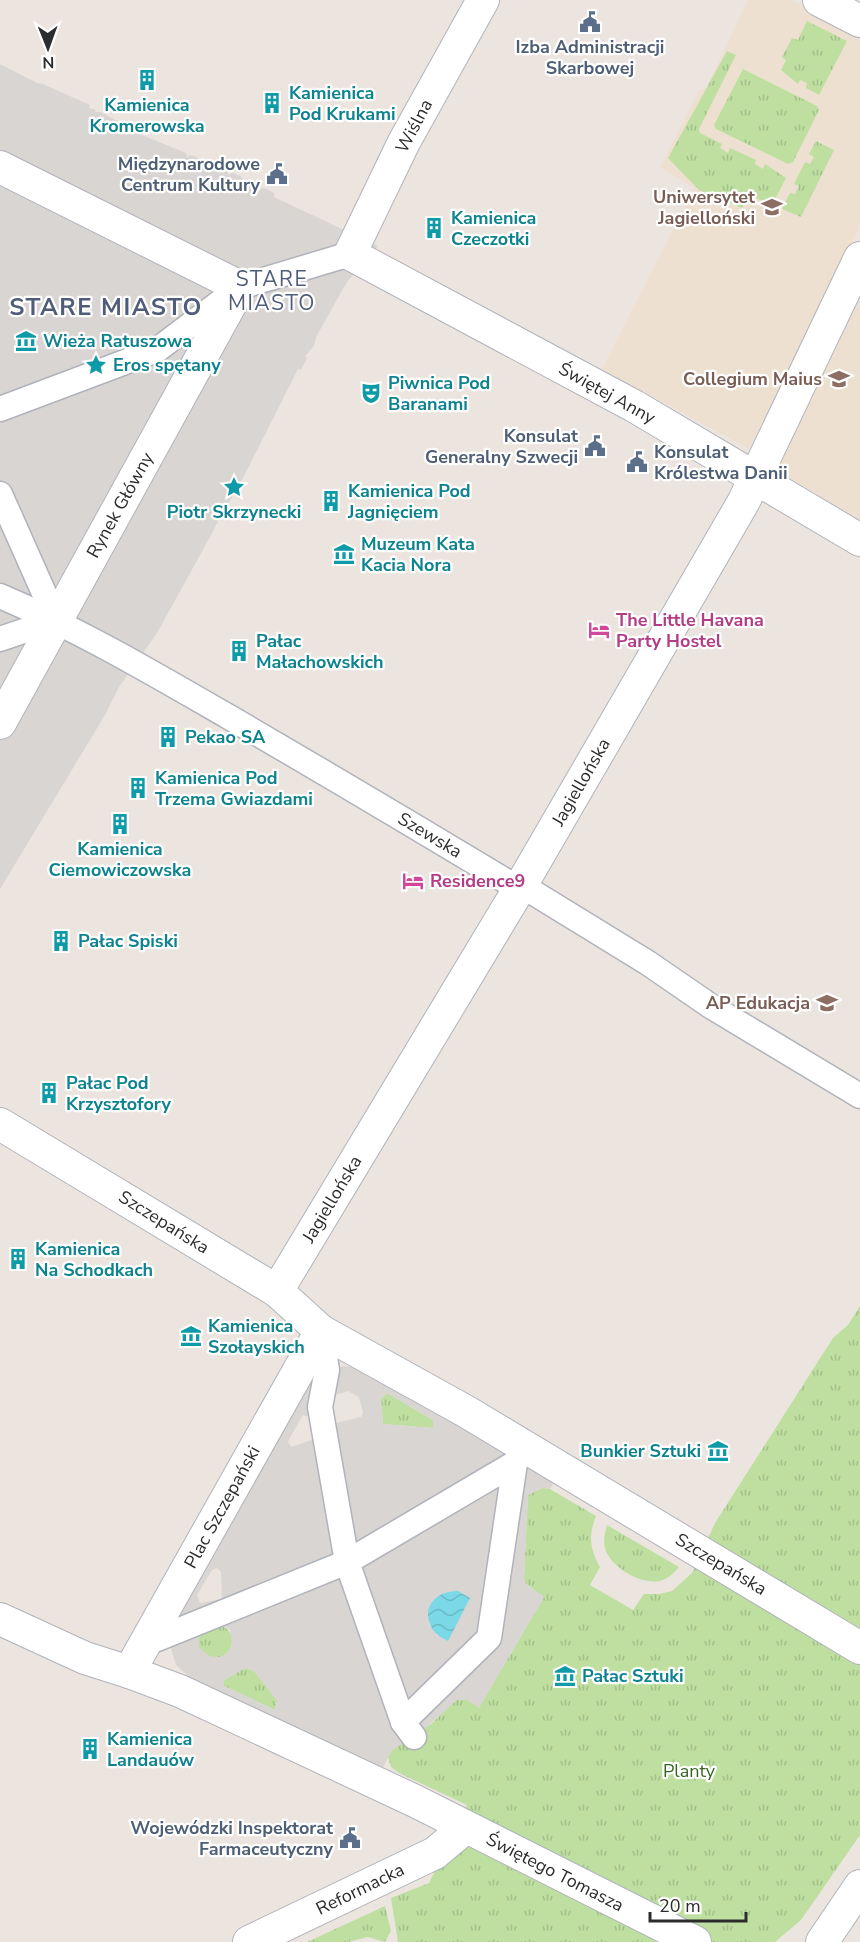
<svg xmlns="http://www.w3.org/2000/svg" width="860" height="1942" font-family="'Nunito Sans',sans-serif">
  <defs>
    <pattern id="grass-tufts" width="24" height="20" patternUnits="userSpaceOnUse" patternTransform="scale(1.5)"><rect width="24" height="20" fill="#bedfa0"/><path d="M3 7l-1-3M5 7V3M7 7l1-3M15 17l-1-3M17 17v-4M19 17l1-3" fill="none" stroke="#a3c08a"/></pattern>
    <pattern id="water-waves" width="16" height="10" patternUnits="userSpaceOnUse" patternTransform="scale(1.5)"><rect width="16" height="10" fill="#7bd8e6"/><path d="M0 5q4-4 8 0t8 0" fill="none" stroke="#6abac5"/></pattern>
  </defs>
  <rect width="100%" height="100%" fill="#ece5df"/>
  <g fill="#ede0d0">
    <polygon points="748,0 791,0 860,35 860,227 749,449 602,369 694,188 660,167 699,90 706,88"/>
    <polygon points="860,290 860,520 775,469"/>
  </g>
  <g fill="url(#grass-tufts)">
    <polygon points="807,21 847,41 819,95 806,88 807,83 800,80 798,84 781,70 786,60 782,57 792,38 798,40"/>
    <polygon points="727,51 736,55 699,129 700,133 722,144 720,148 728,153 730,148 756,160 755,164 763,169 765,164 786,178 772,205 749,195 742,208 699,190 668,158"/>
    <polygon points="743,69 817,106 819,110 793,162 788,164 716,129 714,125"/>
    <polygon points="816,141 834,150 801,217 782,209 790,193 795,194 799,186 794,184 805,162 810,164 814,157 809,154"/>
    <path d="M860 1306V1835L801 1920 775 1942H398L391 1898 429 1883 467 1805 399 1773 391 1767 388 1757 392 1750 431 1724 457 1699 468 1700 479 1707 544 1597 526 1584 524 1578 528 1495 542 1488 550 1489 596 1516C588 1536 590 1549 600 1567L590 1585 633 1610 644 1594H659L672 1591 692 1573 715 1523 833 1338 848 1325Z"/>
    <polygon points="387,1393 433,1420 433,1428 383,1424 381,1399"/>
    <path d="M607 1525 679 1567C674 1573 668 1579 660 1581 641 1585 610 1567 605 1548 603 1540 605 1533 607 1525Z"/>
    <circle cx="215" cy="1641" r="17"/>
    <polygon points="245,1668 254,1671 277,1700 275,1710 224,1686 224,1680"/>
    <polygon points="385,1906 391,1931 385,1942 368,1937 348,1942 307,1942"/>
  </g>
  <g fill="#d9d5d2" fill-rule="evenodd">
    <polygon points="0,64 37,83 43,84 90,105 89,108 96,110 95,112 101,112 142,135 186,153 187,157 190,155 199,158 199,162 204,161 213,165 216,170 219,167 228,171 228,175 233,173 242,177 242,181 247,179 256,184 258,190 264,188 274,193 274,197 378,246 347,282 316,337 314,346 305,356 307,358 301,370 298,369 245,474 238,487 230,491 234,494 227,505 223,503 222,505 225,508 210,537 157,633 119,687 105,715 0,889"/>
    <path d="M344 1366 360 1368 555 1481 550 1489 542 1488 528 1495 524 1578 526 1584 544 1597 479 1708 467 1700H457L416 1736 392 1750 381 1772 197 1684 176 1665 169 1642 172 1626 310 1384 327 1370ZM348 1391 359 1397 363 1413 361 1417 336 1423 333 1421 329 1404 335 1395ZM387 1393 433 1420V1428L383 1424 381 1399ZM303 1415 309 1417 312 1423 314 1439 291 1447 288 1441ZM217 1568 221 1572 222 1599 200 1603 197 1595 212 1570ZM451 1591 438 1637 429 1624 428 1610 439 1595ZM221 1624 230 1630 232 1645 226 1654 219 1657 209 1656 199 1647V1633ZM245 1668 254 1671 277 1701 275 1710 224 1686V1680Z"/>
  </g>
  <path fill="url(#water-waves)" d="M458 1591 470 1598 448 1641C434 1635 427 1626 428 1610 433 1596 444 1591 458 1591Z"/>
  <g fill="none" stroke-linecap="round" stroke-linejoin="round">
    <defs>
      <g id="pedestrian">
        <polyline points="0,409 157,350 240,287 350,254"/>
        <polyline points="0,494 56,620 0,639"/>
        <path d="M0 596C80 630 154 674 229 717 327 774 423 831 519 889L534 893 648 963 712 1007 860 1096"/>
        <polyline points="321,1331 327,1370 320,1407 347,1562 403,1722 414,1737"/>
        <polyline points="145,1644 347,1562 515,1463 489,1638 403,1722"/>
      </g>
      <g id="minor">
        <polyline points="483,0 404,142 350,254 634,406 860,540"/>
        <polyline points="819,0 860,21"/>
        <polyline points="0,167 240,287 0,723"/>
        <polyline points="0,1124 277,1291 321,1331 467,1412 860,1648"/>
        <polyline points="277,1291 519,889 744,501 860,258"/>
        <polyline points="321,1331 129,1672 180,1691 415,1801 695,1942"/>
        <polyline points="0,1619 85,1658 129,1672"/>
        <polyline points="249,1942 435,1853 466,1827"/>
        <polyline points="822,1942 860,1886"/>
      </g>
    </defs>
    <use href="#pedestrian" stroke="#b0b3bb" stroke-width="27"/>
    <use href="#minor" stroke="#b0b3bb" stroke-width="34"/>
    <use href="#pedestrian" stroke="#fff" stroke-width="24"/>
    <use href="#minor" stroke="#fff" stroke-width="32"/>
  </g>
  <defs>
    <symbol id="civic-bare" viewBox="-9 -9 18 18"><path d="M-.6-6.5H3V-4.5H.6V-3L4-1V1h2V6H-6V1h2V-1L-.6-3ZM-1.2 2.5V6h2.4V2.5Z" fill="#5c6f8a" stroke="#fff" stroke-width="2.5" paint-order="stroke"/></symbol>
    <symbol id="building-bare" viewBox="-9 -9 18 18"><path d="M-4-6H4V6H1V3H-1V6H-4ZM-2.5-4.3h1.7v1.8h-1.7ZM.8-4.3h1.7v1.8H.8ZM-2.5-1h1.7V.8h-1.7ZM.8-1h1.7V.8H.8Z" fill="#0f9aa8" stroke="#fff" stroke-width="2.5" paint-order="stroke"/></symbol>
    <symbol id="university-bare" viewBox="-9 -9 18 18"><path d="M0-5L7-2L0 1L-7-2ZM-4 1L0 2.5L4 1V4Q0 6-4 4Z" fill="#8d6e63" stroke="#fff" stroke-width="2.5" paint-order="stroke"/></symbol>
    <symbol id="museum-bare" viewBox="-9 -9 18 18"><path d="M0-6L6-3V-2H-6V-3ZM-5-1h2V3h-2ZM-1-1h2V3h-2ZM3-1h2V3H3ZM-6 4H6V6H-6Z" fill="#0f9aa8" stroke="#fff" stroke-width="2.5" paint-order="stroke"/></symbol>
    <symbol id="sight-bare" viewBox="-9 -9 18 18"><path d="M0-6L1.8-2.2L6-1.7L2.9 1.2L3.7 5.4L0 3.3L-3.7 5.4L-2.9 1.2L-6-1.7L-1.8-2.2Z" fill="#0f9aa8" stroke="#fff" stroke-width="2.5" paint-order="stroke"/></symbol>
    <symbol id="theatre-bare" viewBox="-9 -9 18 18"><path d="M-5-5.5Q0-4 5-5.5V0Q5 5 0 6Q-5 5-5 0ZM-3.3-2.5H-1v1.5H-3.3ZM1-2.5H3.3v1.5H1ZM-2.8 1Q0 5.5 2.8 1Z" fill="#0f9aa8" stroke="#fff" stroke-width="2.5" paint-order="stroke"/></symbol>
    <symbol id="hotel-bare" viewBox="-9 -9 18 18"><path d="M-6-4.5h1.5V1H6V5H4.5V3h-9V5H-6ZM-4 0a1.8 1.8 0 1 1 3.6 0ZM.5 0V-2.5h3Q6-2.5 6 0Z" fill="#d1479c" stroke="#fff" stroke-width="2.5" paint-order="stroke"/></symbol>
    <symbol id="school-bare" viewBox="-9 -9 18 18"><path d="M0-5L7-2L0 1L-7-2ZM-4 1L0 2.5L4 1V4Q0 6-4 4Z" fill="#8d6e63" stroke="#fff" stroke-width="2.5" paint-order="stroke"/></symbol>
  </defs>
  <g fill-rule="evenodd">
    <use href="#civic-bare" x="575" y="7" width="30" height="30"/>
    <use href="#building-bare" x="132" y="65" width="30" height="30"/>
    <use href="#building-bare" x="257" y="88" width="30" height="30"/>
    <use href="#civic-bare" x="262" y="159" width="30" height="30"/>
    <use href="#university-bare" x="757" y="192" width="30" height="30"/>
    <use href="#building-bare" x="419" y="213" width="30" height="30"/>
    <use href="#museum-bare" x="11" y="326" width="30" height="30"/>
    <use href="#sight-bare" x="81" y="350" width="30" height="30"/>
    <use href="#university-bare" x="824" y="364" width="30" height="30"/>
    <use href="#theatre-bare" x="356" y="378" width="30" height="30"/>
    <use href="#civic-bare" x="580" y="431" width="30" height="30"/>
    <use href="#civic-bare" x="622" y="447" width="30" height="30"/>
    <use href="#sight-bare" x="219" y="472" width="30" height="30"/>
    <use href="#building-bare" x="316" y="486" width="30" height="30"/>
    <use href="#museum-bare" x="329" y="539" width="30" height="30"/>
    <use href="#hotel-bare" x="584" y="615" width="30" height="30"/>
    <use href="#building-bare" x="224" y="636" width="30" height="30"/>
    <use href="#building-bare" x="153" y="722" width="30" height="30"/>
    <use href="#building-bare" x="123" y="773" width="30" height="30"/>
    <use href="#building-bare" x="105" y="809" width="30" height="30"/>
    <use href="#hotel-bare" x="398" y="866" width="30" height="30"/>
    <use href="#building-bare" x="46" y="926" width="30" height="30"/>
    <use href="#school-bare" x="812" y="988" width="30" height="30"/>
    <use href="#building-bare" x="34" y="1078" width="30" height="30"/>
    <use href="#building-bare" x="3" y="1244" width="30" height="30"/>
    <use href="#museum-bare" x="176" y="1321" width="30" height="30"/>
    <use href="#museum-bare" x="703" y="1436" width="30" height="30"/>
    <use href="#museum-bare" x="550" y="1661" width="30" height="30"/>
    <use href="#building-bare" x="75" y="1734" width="30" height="30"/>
    <use href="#civic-bare" x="335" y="1823" width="30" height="30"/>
  </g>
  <g text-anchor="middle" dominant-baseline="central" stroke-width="4.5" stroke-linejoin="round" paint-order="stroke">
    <g font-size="18" font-weight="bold" fill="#4e5e75" stroke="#fff" text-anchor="end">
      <text x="590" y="47" text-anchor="middle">Izba Administracji<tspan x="590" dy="21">Skarbowej</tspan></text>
      <text x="260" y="164">Międzynarodowe<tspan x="260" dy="21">Centrum Kultury</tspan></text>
      <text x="578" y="436">Konsulat<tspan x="578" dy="21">Generalny Szwecji</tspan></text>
      <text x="654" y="452" text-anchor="start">Konsulat<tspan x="654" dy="21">Królestwa Danii</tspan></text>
      <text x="333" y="1828">Wojewódzki Inspektorat<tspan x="333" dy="21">Farmaceutyczny</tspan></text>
    </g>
    <g font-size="18" font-weight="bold" fill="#0d838f" stroke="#fff" text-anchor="start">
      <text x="289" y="93">Kamienica<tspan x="289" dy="21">Pod Krukami</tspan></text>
      <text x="147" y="105" text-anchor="middle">Kamienica<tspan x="147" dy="21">Kromerowska</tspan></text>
      <text x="451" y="218">Kamienica<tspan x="451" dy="21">Czeczotki</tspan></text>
      <text x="43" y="341">Wieża Ratuszowa</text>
      <text x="113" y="365">Eros spętany</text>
      <text x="388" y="383">Piwnica Pod<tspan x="388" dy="21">Baranami</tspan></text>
      <text x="348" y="491">Kamienica Pod<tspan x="348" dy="21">Jagnięciem</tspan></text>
      <text x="234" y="512" text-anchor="middle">Piotr Skrzynecki</text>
      <text x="361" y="544">Muzeum Kata<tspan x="361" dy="21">Kacia Nora</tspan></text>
      <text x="256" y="641">Pałac<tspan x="256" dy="21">Małachowskich</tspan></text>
      <text x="185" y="737">Pekao SA</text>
      <text x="155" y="778">Kamienica Pod<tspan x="155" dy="21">Trzema Gwiazdami</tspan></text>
      <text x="120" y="849" text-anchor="middle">Kamienica<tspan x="120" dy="21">Ciemowiczowska</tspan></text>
      <text x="78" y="941">Pałac Spiski</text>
      <text x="66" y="1083">Pałac Pod<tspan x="66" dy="21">Krzysztofory</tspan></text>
      <text x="35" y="1249">Kamienica<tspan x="35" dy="21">Na Schodkach</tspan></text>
      <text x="208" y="1326">Kamienica<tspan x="208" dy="21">Szołayskich</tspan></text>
      <text x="701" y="1451" text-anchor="end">Bunkier Sztuki</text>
      <text x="582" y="1676">Pałac Sztuki</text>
      <text x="107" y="1739">Kamienica<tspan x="107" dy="21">Landauów</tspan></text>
    </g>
    <g font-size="18" fill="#2c2c2c" stroke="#fff">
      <text transform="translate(414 126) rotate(-62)">Wiślna</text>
      <text transform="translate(607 393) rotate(29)">Świętej Anny</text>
      <text transform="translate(120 505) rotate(-61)">Rynek Główny</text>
      <text transform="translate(581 782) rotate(-60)">Jagiellońska</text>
      <text transform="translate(430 835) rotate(31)">Szewska</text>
      <text transform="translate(332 1199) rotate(-59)">Jagiellońska</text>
      <text transform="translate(164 1222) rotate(32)">Szczepańska</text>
      <text transform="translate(222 1507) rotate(-61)">Plac Szczepański</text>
      <text transform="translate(721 1564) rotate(31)">Szczepańska</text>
      <text transform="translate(555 1872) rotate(27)">Świętego Tomasza</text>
      <text transform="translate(360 1889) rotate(-26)">Reformacka</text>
    </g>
    <g font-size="18" font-weight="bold" fill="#785e54" stroke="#fff" text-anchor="end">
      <text x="755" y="197">Uniwersytet<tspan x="755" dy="21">Jagielloński</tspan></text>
      <text x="822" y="379">Collegium Maius</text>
      <text x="810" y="1003">AP Edukacja</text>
    </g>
    <g font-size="18" font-weight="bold" fill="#b23c85" stroke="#fff" text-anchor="start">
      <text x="616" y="620">The Little Havana<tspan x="616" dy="21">Party Hostel</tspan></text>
      <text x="430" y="881">Residence9</text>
    </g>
    <g font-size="18" fill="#376520" stroke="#fff">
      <text x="689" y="1771">Planty</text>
    </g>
    <g font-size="21" letter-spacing="1.5" fill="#4f5c7a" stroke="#fff">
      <text x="272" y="279">STARE<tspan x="272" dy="24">MIASTO</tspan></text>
    </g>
    <g font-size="24" font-weight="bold" letter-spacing="1.5" fill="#4f5c7a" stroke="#fff">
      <text x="106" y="307">STARE MIASTO</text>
    </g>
  </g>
  <g transform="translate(48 48) rotate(179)" stroke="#ffffff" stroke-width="4.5" paint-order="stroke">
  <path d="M0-4.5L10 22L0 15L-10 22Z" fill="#2c2c2c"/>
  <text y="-9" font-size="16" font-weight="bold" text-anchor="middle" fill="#2c2c2c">N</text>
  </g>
  <path d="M650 1912v9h96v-9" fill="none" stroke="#2c2c2c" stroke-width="3"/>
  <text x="659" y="1912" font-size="18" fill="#2c2c2c" stroke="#ffffff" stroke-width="4.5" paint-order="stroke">20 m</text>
</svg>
